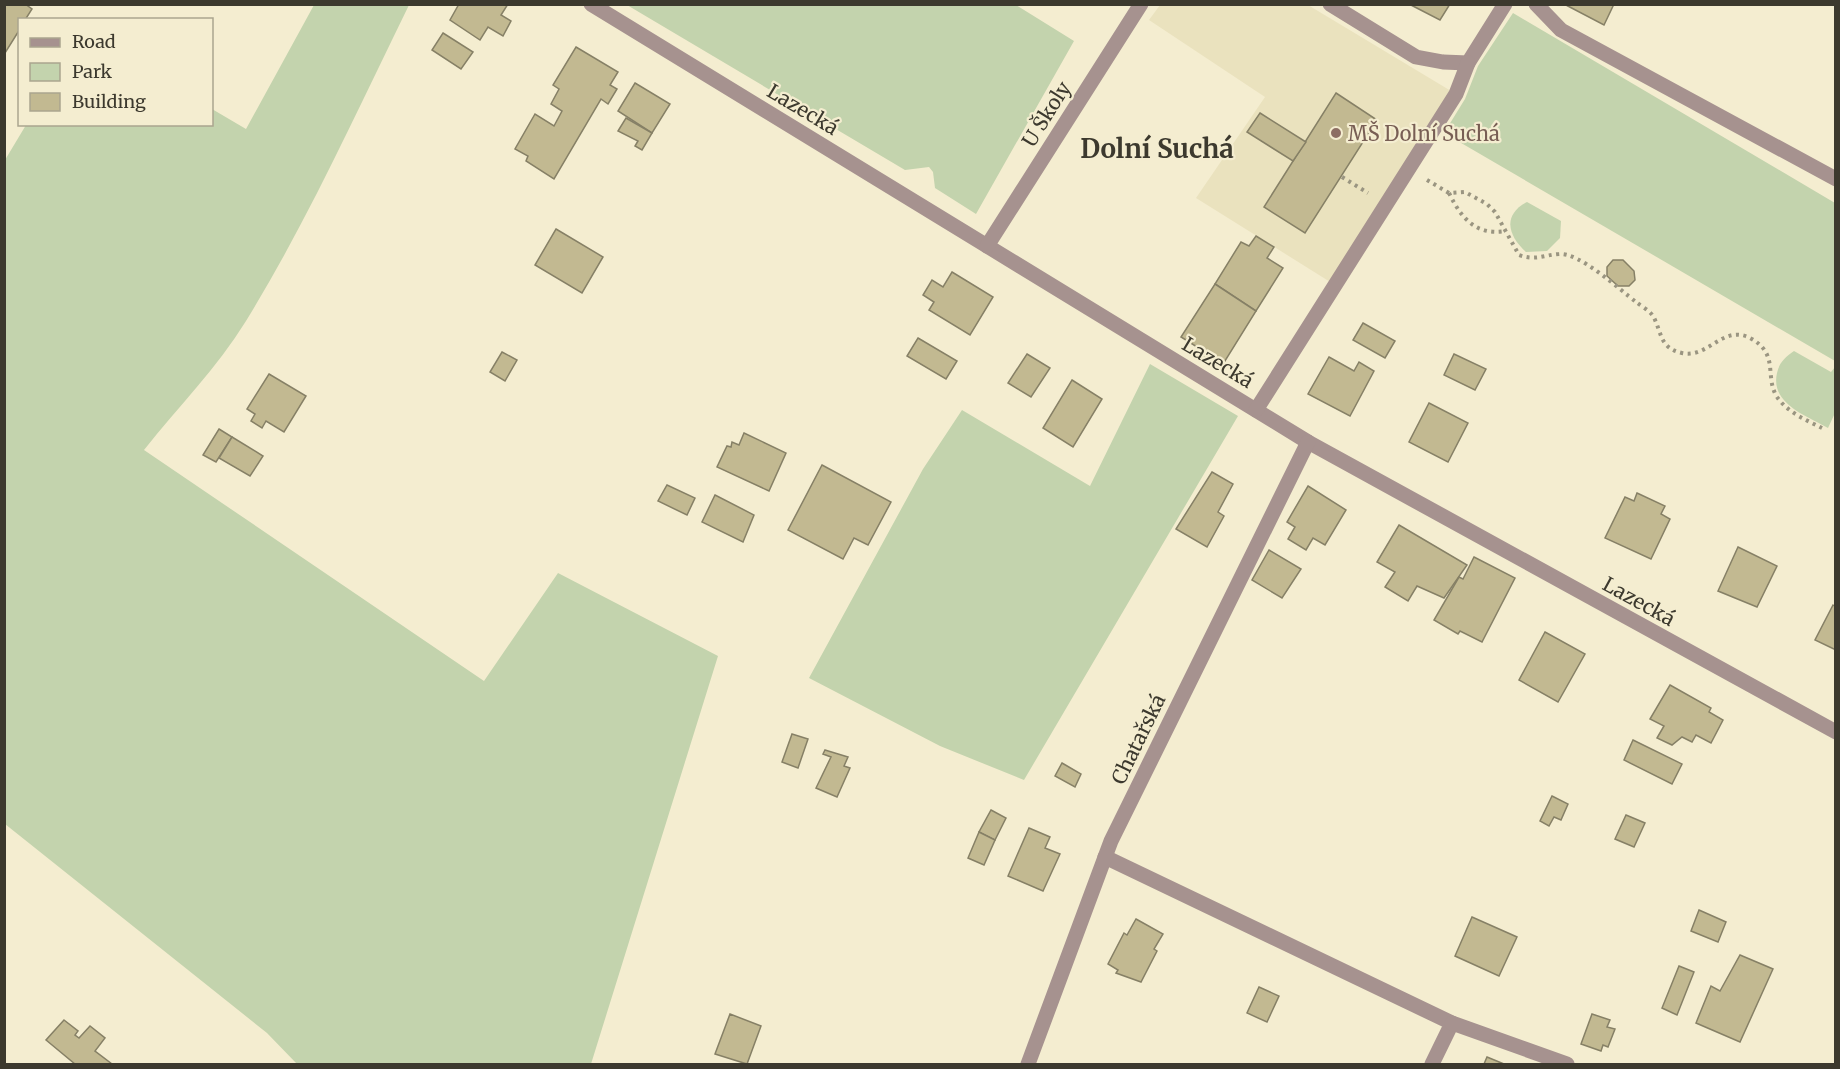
<svg xmlns="http://www.w3.org/2000/svg" width="1840" height="1069" font-family="Merriweather,serif">
  <rect width="100%" height="100%" fill="#f4edd0"/>
  <polygon fill="#eae2be" points="1160,5 1308,5 1456,94 1335,285 1196,198 1265,97 1149,20"/>
  <g fill="#c3d3ad">
    <path d="M314 5H409C357 111 308 220 246 321 217 368 178 407 144 450L484 681 558 573 718 656 591 1064H297L267 1033 5 824V160L26 125 212 124V109L246 129Z"/>
    <polygon points="627,5 1016,5 1074,41 976,214 935,188 933,172 929,167 905,170"/>
    <polygon points="1513,13 1835,203 1835,361 1444,133 1465,99 1478,66"/>
    <path d="M1527 202 1561 221 1560 238 1547 251 1526 252C1508 236 1502 215 1527 202Z"/>
    <path d="M1794 351 1831 372 1835 367V413L1828 428C1807 416 1770 404 1777 373 1779 363 1785 357 1794 351Z"/>
    <polygon points="1150,364 1238,416 1024,780 940,746 809,678 923,469 962,410 1090,486"/>
  </g>
  <g fill="#c2b991" stroke="#868066" stroke-width="1.5">
    <polygon points="4,4 25,4 32,9 25,20 20,20 20,29 5,53"/>
    <polygon points="459,4 508,4 501,15 511,21 503,36 488,27 480,40 450,20"/>
    <polygon points="1409,4 1450,4 1440,20"/>
    <polygon points="1564,4 1614,4 1604,25"/>
    <polygon points="443,33 473,52 461,69 432,50"/>
    <polygon points="576,47 618,72 610,85 617,89 608,104 601,99 554,179 526,161 528,156 515,149 535,114 554,126 562,111 551,104 559,89 553,85"/>
    <polygon points="635,83 670,104 652,133 618,111"/>
    <polygon points="1336,93 1377,120 1305,233 1264,207"/>
    <polygon points="1260,113 1306,142 1293,161 1247,132"/>
    <polygon points="626,118 652,133 642,150 635,146 638,141 618,131"/>
    <polygon points="556,229 603,257 582,293 535,265"/>
    <polygon points="1256,236 1274,247 1267,258 1283,268 1256,311 1215,284 1241,242 1249,246"/>
    <polygon points="1613,260 1623,260 1634,271 1635,280 1629,286 1618,286 1607,276 1607,267"/>
    <polygon points="952,272 993,297 970,335 929,310 934,302 923,295 932,280 943,287"/>
    <polygon points="1215,284 1256,311 1220,369 1198,355 1202,350 1181,337"/>
    <polygon points="1363,323 1395,341 1385,358 1353,340"/>
    <polygon points="918,338 957,361 946,379 907,356"/>
    <polygon points="502,352 517,360 505,381 490,372"/>
    <polygon points="1027,354 1050,368 1031,397 1008,383"/>
    <polygon points="1454,354 1486,369 1475,390 1444,375"/>
    <polygon points="1329,357 1354,371 1359,362 1374,371 1350,416 1308,394"/>
    <polygon points="269,374 306,396 284,432 266,421 262,428 251,421 255,414 247,409"/>
    <polygon points="1072,380 1102,399 1073,447 1043,428"/>
    <polygon points="1429,403 1468,423 1448,462 1409,442"/>
    <polygon points="219,429 232,437 216,462 203,455"/>
    <polygon points="744,433 786,453 769,491 717,467 727,446 731,447 732,442 739,445"/>
    <polygon points="232,437 263,456 250,476 219,458"/>
    <polygon points="822,465 891,502 868,545 854,538 843,559 788,530"/>
    <polygon points="1212,472 1233,484 1218,512 1224,516 1207,547 1176,529"/>
    <polygon points="667,485 695,498 687,515 658,501"/>
    <polygon points="1308,486 1346,510 1325,545 1313,538 1306,550 1288,539 1295,527 1287,522"/>
    <polygon points="1637,493 1665,506 1661,514 1670,519 1651,559 1605,538 1625,497 1634,501"/>
    <polygon points="715,495 754,515 743,542 702,522"/>
    <polygon points="1399,525 1467,565 1444,598 1417,586 1408,601 1385,587 1395,572 1377,562"/>
    <polygon points="1738,547 1777,566 1757,607 1718,591"/>
    <polygon points="1269,550 1301,569 1282,598 1252,580"/>
    <polygon points="1474,557 1515,578 1482,642 1460,631 1458,634 1434,620 1459,577 1463,579"/>
    <polygon points="1833,605 1836,607 1836,650 1815,640"/>
    <polygon points="1545,632 1585,654 1558,702 1519,680"/>
    <polygon points="1670,685 1711,708 1709,712 1723,720 1711,743 1696,735 1692,742 1682,737 1672,745 1657,738 1664,726 1650,719"/>
    <polygon points="792,734 808,739 798,768 782,762"/>
    <polygon points="1633,740 1682,764 1672,784 1624,760"/>
    <polygon points="825,750 848,757 844,766 850,768 837,797 816,788 831,757 823,754"/>
    <polygon points="1062,763 1081,774 1075,787 1055,776"/>
    <polygon points="1552,796 1568,804 1561,820 1554,817 1549,826 1540,821"/>
    <polygon points="991,810 1006,818 995,840 979,832"/>
    <polygon points="1626,815 1645,823 1634,847 1615,839"/>
    <polygon points="1029,828 1050,837 1045,848 1060,854 1043,891 1008,876"/>
    <polygon points="979,832 995,840 984,865 968,858"/>
    <polygon points="1699,910 1726,922 1718,942 1691,931"/>
    <polygon points="1472,917 1517,937 1499,976 1455,956"/>
    <polygon points="1136,919 1163,934 1154,949 1157,951 1141,982 1116,973 1118,970 1108,964 1124,933 1127,935"/>
    <polygon points="1740,955 1773,969 1740,1042 1696,1023 1711,986 1720,991"/>
    <polygon points="1679,966 1694,972 1677,1015 1662,1008"/>
    <polygon points="1259,987 1279,996 1267,1022 1247,1013"/>
    <polygon points="730,1014 761,1026 747,1064 715,1054"/>
    <polygon points="1592,1014 1610,1020 1607,1027 1615,1029 1608,1047 1603,1045 1601,1051 1581,1044"/>
    <polygon points="64,1020 78,1031 75,1035 79,1038 90,1026 105,1038 95,1051 112,1064 75,1064 46,1040"/>
    <polygon points="1487,1057 1504,1064 1484,1064"/>
  </g>
  <g fill="none" stroke-linecap="round" stroke-linejoin="round">
    <g stroke="#9a9581" stroke-width="4" stroke-dasharray="3 4.5" stroke-linecap="butt">
      <polyline points="1342,177 1368,193"/>
      <path d="M1427 180 1449 193 1465 192 1487 204 1495 212 1519 255C1535 261 1544 255 1559 254 1579 252 1619 289 1636 302 1641 306 1649 310 1653 316 1662 332 1659 348 1682 353 1708 359 1723 324 1750 338 1780 354 1764 376 1777 397 1787 412 1806 420 1822 428"/>
      <path d="M1449 193C1461 218 1476 236 1506 231"/>
    </g>
    <g stroke="#a6928f" stroke-width="15">
      <polyline points="591,4 1308,442 1836,732"/>
      <polyline points="1330,4 1416,57 1443,62 1468,63 1505,4"/>
      <polyline points="1536,4 1561,30 1836,179"/>
      <polyline points="987,246 1141,4"/>
      <polyline points="1256,410 1456,94 1468,63"/>
      <polyline points="1105,857 1452,1023 1432,1064"/>
      <polyline points="1452,1023 1567,1064"/>
      <polyline points="1028,1064 1111,841 1308,442"/>
    </g>
  </g>
  <circle fill="#8d6e63" stroke="#f4edd0" stroke-width="2" cx="1336" cy="133" r="6"/>
  <g text-anchor="middle" dominant-baseline="central" stroke-width="4.5" stroke-linejoin="round" paint-order="stroke">
    <g font-size="20" fill="#3c392e" stroke="#f4edd0">
      <text transform="translate(803 109) rotate(31)">Lazecká</text>
      <text transform="translate(1046 114) rotate(-58)">U Školy</text>
      <text transform="translate(1218 362) rotate(31)">Lazecká</text>
      <text transform="translate(1639 601) rotate(29)">Lazecká</text>
      <text transform="translate(1138 739) rotate(-64)">Chatařská</text>
    </g>
    <g font-size="20" fill="#785e54" stroke="#f4edd0" text-anchor="start">
      <text x="1348" y="133">MŠ Dolní Suchá</text>
    </g>
    <g font-size="26" font-weight="bold" fill="#3c392e" stroke="#f4edd0">
      <text x="1157" y="148">Dolní Suchá</text>
    </g>
  </g>
  <rect width="1840" height="1069" fill="none" stroke="#3c392e" stroke-width="12"/>
  <rect x="18" y="18" width="195" height="108" fill="#f4edd0" stroke="#aaa58f" stroke-width="1.5"/>
  <rect x="30" y="38" width="30" height="9" fill="#a6928f" stroke="#aaa58f" stroke-width="1.5"/>
  <text x="72" y="48" font-size="18" fill="#3c392e">Road</text>
  <rect x="30" y="63" width="30" height="18" fill="#c3d3ad" stroke="#aaa58f" stroke-width="1.5"/>
  <text x="72" y="78" font-size="18" fill="#3c392e">Park</text>
  <rect x="30" y="93" width="30" height="18" fill="#c2b991" stroke="#aaa58f" stroke-width="1.5"/>
  <text x="72" y="108" font-size="18" fill="#3c392e">Building</text>
</svg>
